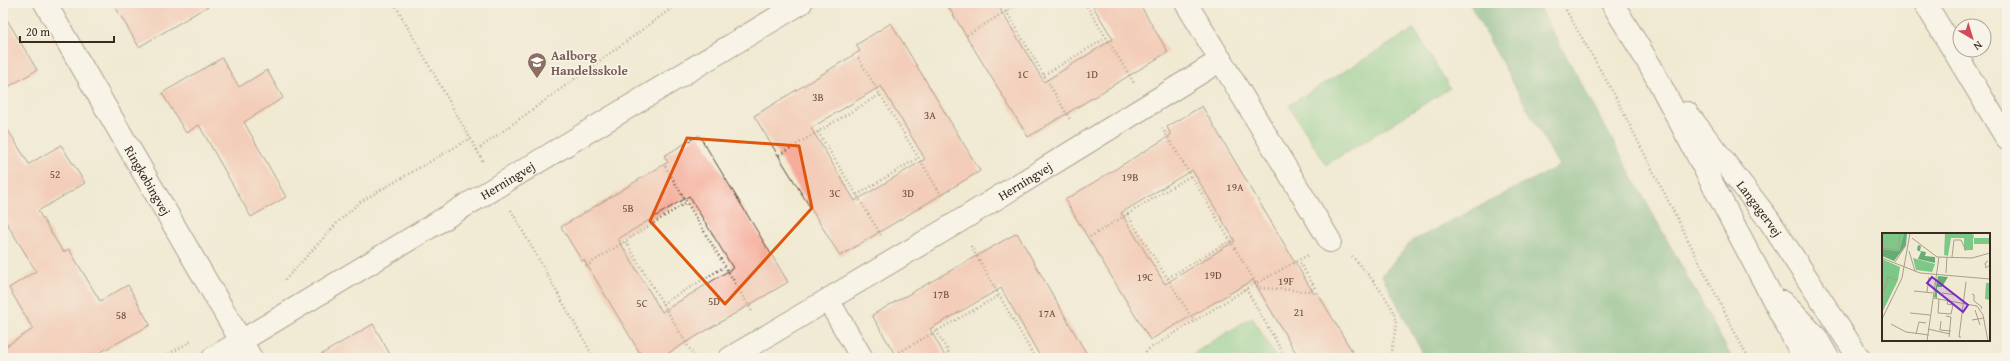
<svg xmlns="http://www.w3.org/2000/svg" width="2010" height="361" font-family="'Gentium Book Plus',serif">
  <rect width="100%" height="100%" fill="#f7f3e8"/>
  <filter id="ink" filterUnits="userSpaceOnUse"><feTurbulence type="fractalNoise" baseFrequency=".025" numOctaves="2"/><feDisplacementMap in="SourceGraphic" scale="8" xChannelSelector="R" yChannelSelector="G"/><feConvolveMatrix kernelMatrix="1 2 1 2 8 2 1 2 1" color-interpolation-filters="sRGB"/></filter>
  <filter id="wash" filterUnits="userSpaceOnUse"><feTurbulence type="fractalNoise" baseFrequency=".012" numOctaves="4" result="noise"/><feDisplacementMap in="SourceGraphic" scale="16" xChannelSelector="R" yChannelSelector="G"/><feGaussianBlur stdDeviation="0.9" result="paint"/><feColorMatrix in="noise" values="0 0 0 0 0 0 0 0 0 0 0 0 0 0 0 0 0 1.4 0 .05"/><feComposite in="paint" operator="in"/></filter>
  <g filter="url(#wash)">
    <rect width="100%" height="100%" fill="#f1ead3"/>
    <g fill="#7cc987" stroke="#5c7a52">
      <polygon points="1414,29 1450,88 1326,165 1289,105"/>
      <polygon points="1252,317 1277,358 1186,358"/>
    </g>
    <polygon fill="#65ad74" stroke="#506c49" points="1469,3 1537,3 1732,358 1425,358 1382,275 1412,241 1559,166"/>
    <g id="blocks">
      <g fill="#f6ac9a" fill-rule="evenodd">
        <polygon points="113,3 213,3 139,47"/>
        <polygon points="946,3 1010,3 1000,9 1044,82 1113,39 1091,3 1139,3 1168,52 1028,137"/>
        <polygon points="3,13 37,70 3,90"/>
        <path d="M891 23 980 171 840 256 754 116 860 51 856 45ZM881 86 925 159 855 201 811 128Z"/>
        <polygon points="222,58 239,87 267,70 283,98 244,122 286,197 251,217 199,125 186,133 162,93"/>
        <path d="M1202 106 1314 294 1317 292 1356 358H1299L1253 280 1150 340 1065 200 1171 135 1167 127ZM1192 170 1235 241 1165 284 1121 213Z"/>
        <polygon points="3,122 29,164 61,145 85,183 38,211 63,252 69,249 100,301 128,285 150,325 90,358 3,358 3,348 33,329 9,288 36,271 3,217"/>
        <path d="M699 135 788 282 660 358H643L584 260 582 261 561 227 668 162 664 156ZM689 196 733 268 662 312 618 239Z"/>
        <polygon points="1017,233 1089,358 1041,358 1001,288 930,329 946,358 897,358 872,315"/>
        <polygon points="373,324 392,358 315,358"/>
      </g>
    </g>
  </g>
  <g filter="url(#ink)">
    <use href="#blocks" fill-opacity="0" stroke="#564739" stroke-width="1"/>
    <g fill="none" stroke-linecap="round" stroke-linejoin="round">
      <defs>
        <g id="minor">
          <path id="s1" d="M45 3 251 358"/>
          <polyline points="1186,3 1330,241"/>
          <polyline points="1612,3 1651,67 1804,358"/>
          <polyline points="1925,3 2007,139"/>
          <path id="s2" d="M1687 113 1769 220 1859 358"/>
          <polyline points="828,300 862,358"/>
          <polyline points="1783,302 1816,337 1828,358"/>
          <path id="s3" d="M213 358 801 3"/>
          <path id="s4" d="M730 358 958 222 1221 60"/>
        </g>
      </defs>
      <use href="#minor" stroke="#564739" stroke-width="24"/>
      <g stroke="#564739" stroke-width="2.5" stroke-dasharray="1 3" stroke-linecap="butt">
        <polyline points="394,3 484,163"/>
        <polyline points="1085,3 1134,83"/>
        <polyline points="1562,3 1614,94 1748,358"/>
        <polyline points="1006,11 1071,121"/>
        <polyline points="967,35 1020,3"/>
        <polyline points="858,58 943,198"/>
        <polyline points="1044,75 1106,38"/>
        <polyline points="1162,128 1259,288 1307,291 1315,288 1299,261"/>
        <polyline points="818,132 881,235"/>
        <polyline points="477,150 679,3"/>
        <polyline points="779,155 881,94"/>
        <polyline points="665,166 753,313"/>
        <polyline points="857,195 918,158"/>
        <polyline points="511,210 594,358"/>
        <polyline points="1127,214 1194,321"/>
        <polyline points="1090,237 1190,176"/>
        <polyline points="626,242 695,358"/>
        <polyline points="971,246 1035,358"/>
        <path d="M1352 256C1364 270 1397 305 1396 325 1395 335 1392 348 1389 358"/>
        <polyline points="586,266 687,202"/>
        <polyline points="1168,278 1229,241"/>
        <polyline points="285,280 339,221 360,202 471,138"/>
        <polyline points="1246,289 1286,358"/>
        <polyline points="662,304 724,267"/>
        <polyline points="936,331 952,358"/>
        <polyline points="162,358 191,341"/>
        <polyline points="889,358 1000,295"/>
        <polyline points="1140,358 1149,349 1246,289 1308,255"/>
      </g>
      <use href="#minor" stroke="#fff" stroke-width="22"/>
    </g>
  </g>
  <path d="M0 0H2010V361H0ZM687 138 799 146 812 208 725 304 650 221Z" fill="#f1ead3" fill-opacity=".55" fill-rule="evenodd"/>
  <path fill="none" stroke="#df570d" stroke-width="3" stroke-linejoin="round" d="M687 138 799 146 812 208 725 304 650 221Z"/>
  <defs>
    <symbol id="school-pin" viewBox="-11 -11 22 30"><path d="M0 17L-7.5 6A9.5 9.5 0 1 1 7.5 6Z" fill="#8d6e63" stroke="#f7f3e8"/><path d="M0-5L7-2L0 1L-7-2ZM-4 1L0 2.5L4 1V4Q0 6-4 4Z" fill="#fff"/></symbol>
  </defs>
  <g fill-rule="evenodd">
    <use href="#school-pin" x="526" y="51" width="22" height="30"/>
  </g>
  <g text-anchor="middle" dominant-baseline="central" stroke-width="3.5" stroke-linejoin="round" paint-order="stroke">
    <g font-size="11" fill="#6a4a3d">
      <text x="1023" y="74">1C</text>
      <text x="1092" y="74">1D</text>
      <text x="818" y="97">3B</text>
      <text x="930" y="115">3A</text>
      <text x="55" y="174">52</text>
      <text x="1130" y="177">19B</text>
      <text x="1235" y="187">19A</text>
      <text x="835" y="193">3C</text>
      <text x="908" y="193">3D</text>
      <text x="628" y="208">5B</text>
      <text x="1213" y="275">19D</text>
      <text x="1145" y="277">19C</text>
      <text x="1286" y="281">19F</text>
      <text x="941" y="294">17B</text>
      <text x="714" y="301">5D</text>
      <text x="642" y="303">5C</text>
      <text x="1299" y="312">21</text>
      <text x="1047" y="313">17A</text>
      <text x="121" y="315">58</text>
    </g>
    <g font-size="13" font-weight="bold" fill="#785e54" stroke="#f7f3e8" text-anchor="start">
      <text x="551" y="55">Aalborg<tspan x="551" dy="15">Handelsskole</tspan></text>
    </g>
    <g font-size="13" fill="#3b2a1e" stroke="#f7f3e8">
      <text stroke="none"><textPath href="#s3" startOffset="344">Herningvej</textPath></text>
      <text stroke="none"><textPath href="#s1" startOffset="205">Ringkøbingvej</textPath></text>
      <text stroke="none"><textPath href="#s4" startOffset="344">Herningvej</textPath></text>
      <text stroke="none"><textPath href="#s2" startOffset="120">Langagervej</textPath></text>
    </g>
  </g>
  <g transform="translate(1882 233)">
    <rect width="108" height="108" fill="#f1ead3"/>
    <path d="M0 0H22L17 18 0 16ZM63 0H91L92 5H69L66 23 62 22ZM91 5V17H82V5ZM92 5H108V11H92ZM31 25 53 31 50 39 34 37ZM0 26 18 34 16 47 0 80ZM104 50H108V67L103 66Z" fill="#7cc987"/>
    <path d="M22 0H25L24 12 12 28 0 23V16L17 18ZM36 12 39 13 38 18 44 19 43 23 53 24V30L36 26 39 19 35 17ZM56 43 66 44 60 54H55V65L52 64Z" fill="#65ad74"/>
    <path fill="none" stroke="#a89d8b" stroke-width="1" d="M30 5 55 24 90 25 108 20M0 15 16 17 18 0M27 18 33 38M70 24 72 7H79L84 18M0 25 38 40 108 46M106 28 103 30 104 35 108 32M13 29 24 12M64 40 65 24M32 58 51 60M2 59 6 44 15 47M45 59 47 44M60 60 74 62M90 61 92 62V68L100 74 99 76M51 65 95 73 101 82 106 108M57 66 56 80 69 81 71 72 65 71 66 67M93 77 98 92M28 80 48 82M64 83 69 84 67 104M0 86 20 45 28 0M90 87 102 85M59 88 58 97 69 98M9 91 24 99 47 102M46 96 68 101M34 101 37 89 44 90M79 104H77L84 49M45 108 57 24"/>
    <path fill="#7b2cbf" fill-opacity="0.15" stroke="#7b2cbf" stroke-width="2" d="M50 44 86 72 81 79 45 50Z"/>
    <rect width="108" height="108" fill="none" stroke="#3b2a1e" stroke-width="2"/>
  </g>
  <rect width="2010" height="361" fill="none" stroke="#f7f3e8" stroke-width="16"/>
  <g transform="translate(1972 38) rotate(142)"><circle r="19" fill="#f7f3e8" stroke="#aca397"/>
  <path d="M0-3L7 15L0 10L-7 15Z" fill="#d1495b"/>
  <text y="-6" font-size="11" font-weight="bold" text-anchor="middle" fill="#3b2a1e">N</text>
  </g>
  <path d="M20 36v6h94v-6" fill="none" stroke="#3b2a1e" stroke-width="2"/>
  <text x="26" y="36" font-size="12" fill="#3b2a1e" stroke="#f7f3e8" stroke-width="3" paint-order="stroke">20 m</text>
</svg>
